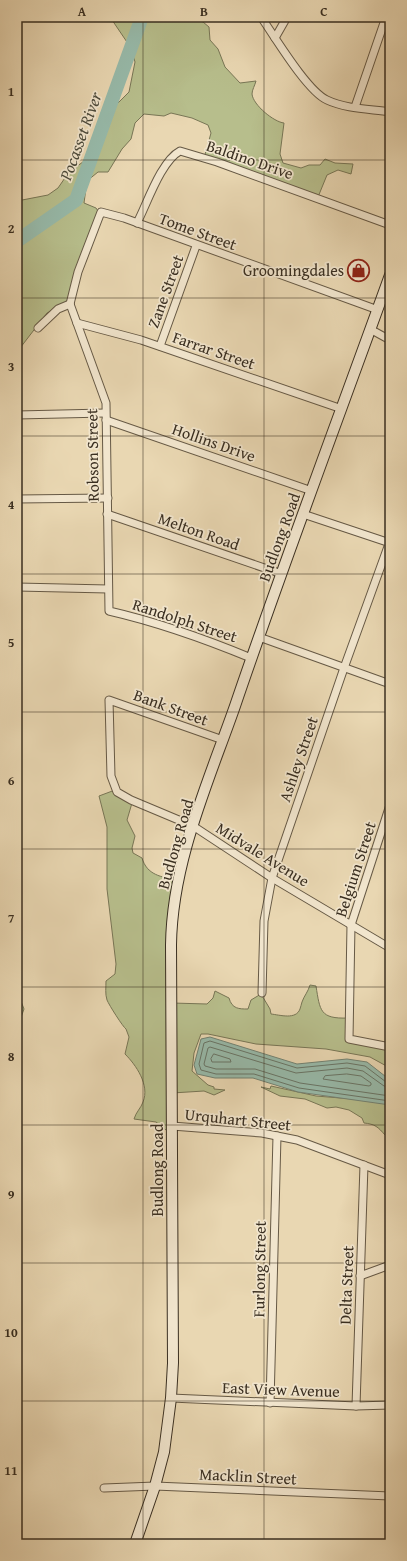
<svg xmlns="http://www.w3.org/2000/svg" width="407" height="1561" font-family="'Gentium Book Plus',serif">
  <rect width="100%" height="100%" fill="#e9d7b2"/>
  <filter id="stains"><feTurbulence type="fractalNoise" baseFrequency=".005" numOctaves="4"/><feColorMatrix values="0 0 0 0 .2 0 0 0 0 .09 0 0 0 0 .02 0 0 0 .5 -.17"/></filter>
  <radialGradient id="worn" r=".72"><stop offset=".6" stop-color="#630" stop-opacity="0"/><stop offset="1" stop-color="#630" stop-opacity=".3"/></radialGradient>
  <g fill="#b7be8c" stroke="#787656">
    <path d="M110 17H191L203 22 209 27 210 40 218 49 225 67 240 83 256 81C255 85 252 90 252 94 253 105 274 122 284 123L280 154 283 163 301 168 309 165H320L325 159 335 163 353 164 351 174 338 170 327 175 318 197 204 158 211 133 208 125 192 118 171 113 164 116 144 114 135 123 131 139 122 149 108 172H98L87 181 84 203 96 208 100 214 68 302 47 313 17 352V201L48 195 58 188 69 172 87 159 93 139 103 127 114 107 129 92 135 62 131 48Z"/>
    <path d="M115 790 132 803 127 820 135 836 132 848 133 853 142 858C147 875 161 877 177 880L172 1003 207 1004 213 998 215 991 229 998C232 1009 239 1009 248 1009L251 1000 261 994 270 1009 271 1014C280 1015 296 1020 300 1009 301 1007 301 1004 302 1002 304 996 308 992 310 985L316 986C320 1011 320 1019 348 1018L349 1037 390 1048V1068L370 1057 326 1049 256 1044 208 1034H201L194 1053 192 1071 208 1085 214 1087V1089L225 1090 214 1095 204 1091 172 1093 171 1134 156 1122 134 1119C136 1112 141 1108 143 1102 150 1085 136 1065 125 1054L129 1037 126 1029C123 1027 109 1005 107 1000 105 994 106 987 106 981L115 974 116 964 107 889V827L99 796Z"/>
    <polygon points="17,991 24,1009 19,1023 17,1025"/>
    <path d="M271 1086 316 1096 390 1102V1136L385 1135C378 1127 375 1124 364 1123L362 1118 349 1110 336 1107 327 1108 305 1099 280 1096 261 1087 270 1089Z"/>
  </g>
  <polygon fill="#97baaa" stroke="#728273" points="210,1037 297,1064 347,1059 367,1062 390,1080 390,1105 298,1092 253,1078 215,1078 197,1074 194,1065 201,1039"/>
  <g fill="none" stroke-linecap="round" stroke-linejoin="round">
    <g stroke="#687466" stroke-width="1">
      <polygon points="214,1054 230,1059 231,1062 212,1062 211,1059"/>
      <polygon points="347,1074 361,1076 371,1083 371,1085 369,1086 323,1079 325,1076"/>
      <polyline points="390,1082 386,1082 365,1066 347,1063 297,1068 210,1041 204,1043 199,1064 201,1070 216,1074 254,1074 299,1088 390,1101"/>
      <polyline points="390,1087 384,1086 363,1071 347,1068 296,1073 210,1047 208,1048 204,1064 205,1066 216,1069 255,1069 300,1083 390,1096"/>
    </g>
    <polyline stroke="#97baaa" stroke-width="14" points="17,241 76,200 142,17"/>
    <defs>
      <g id="street">
        <path d="M261 17C275 37 307 91 327 100 346 109 370 109 390 112"/>
        <polyline points="275,38 287,17"/>
        <polyline points="355,107 386,17"/>
        <path d="M137 223C147 204 161 161 180 151L217 162 390 225"/>
        <path d="M70 304 106 403 109 611C157 622 205 639 251 658"/>
        <polyline points="70,304 78,272 101,212 124,218 378,310"/>
        <polyline points="77,323 141,340 342,409"/>
        <polyline points="38,328 58,309 70,304"/>
        <polyline points="370,329 390,340"/>
        <polyline points="160,346 196,246"/>
        <polyline points="17,415 105,413"/>
        <polyline points="106,420 312,491"/>
        <polyline points="17,499 108,498"/>
        <polyline points="107,514 282,574"/>
        <polyline points="303,514 390,543"/>
        <polyline points="17,587 108,589"/>
        <polyline points="259,637 390,684"/>
        <polyline points="223,740 109,700 111,776 117,792 131,800 193,826 272,878 390,948"/>
        <polyline points="390,805 351,925 349,1039 390,1047"/>
        <polyline points="262,993 264,921 272,878 344,668 390,541"/>
        <polyline points="172,1126 262,1133 297,1140 390,1175"/>
        <polyline points="360,1276 390,1265"/>
        <polyline points="171,1398 356,1406 390,1405"/>
        <polyline points="270,1403 277,1136"/>
        <polyline points="356,1406 364,1165"/>
        <polyline points="104,1488 155,1486 390,1496"/>
      </g>
      <path id="secondary" d="M135 1544 155 1486 164 1452 171 1398 173 1363 171 945C172 862 208 783 235 706 284 562 338 419 390 275"/>
    </defs>
    <use href="#street" stroke="#665945" stroke-width="9"/>
    <use href="#secondary" stroke="#3a2f21" stroke-width="12"/>
    <use href="#street" stroke="#f1e5cd" stroke-width="7"/>
    <use href="#secondary" stroke="#f1e5cd" stroke-width="10"/>
  </g>
  <path fill="none" stroke="#3a2f21" stroke-width="1" stroke-opacity="0.55" d="M143 17V1544M264 17V1544M17 160H390M17 298H390M17 436H390M17 574H390M17 712H390M17 849H390M17 987H390M17 1125H390M17 1263H390M17 1401H390"/>
  <defs>
    <symbol id="shop-ring" viewBox="-11 -11 22 22"><circle r="9.5" fill="#f1e5cd" stroke="#8f2418" stroke-width="1.5"/><path d="M-5-2.5h2.3a2.7 3.5 0 0 1 5.4 0H5L5.5 6h-11ZM-1.5-2.5h3a1.5 2.3 0 0 0-3 0Z" fill="#8f2418"/></symbol>
  </defs>
  <g fill-rule="evenodd">
    <use href="#shop-ring" x="346" y="258" width="25" height="25"/>
  </g>
  <g text-anchor="middle" dominant-baseline="central" stroke-width="3.5" stroke-linejoin="round" paint-order="stroke">
    <g font-size="16" fill="#3a2f21" stroke="#f1e5cd">
      <text transform="translate(250 159) rotate(19)">Baldino Drive</text>
      <text transform="translate(198 231) rotate(20)">Tome Street</text>
      <text transform="translate(165 291) rotate(-70)">Zane Street</text>
      <text transform="translate(214 350) rotate(19)">Farrar Street</text>
      <text transform="translate(214 442) rotate(19)">Hollins Drive</text>
      <text transform="translate(92 455) rotate(-91)">Robson Street</text>
      <text transform="translate(199 531) rotate(19)">Melton Road</text>
      <text transform="translate(279 537) rotate(-70)">Budlong Road</text>
      <text transform="translate(185 620) rotate(18)">Randolph Street</text>
      <text transform="translate(171 707) rotate(20)">Bank Street</text>
      <text transform="translate(298 759) rotate(-71)">Ashley Street</text>
      <text transform="translate(175 844) rotate(-74)">Budlong Road</text>
      <text transform="translate(263 854) rotate(32)">Midvale Avenue</text>
      <text transform="translate(355 869) rotate(-72)">Belgium Street</text>
      <text transform="translate(238 1119) rotate(6)">Urquhart Street</text>
      <text transform="translate(157 1170) rotate(-90)">Budlong Road</text>
      <text transform="translate(259 1269) rotate(-89)">Furlong Street</text>
      <text transform="translate(346 1285) rotate(-88)">Delta Street</text>
      <text transform="translate(281 1389) rotate(2)">East View Avenue</text>
      <text transform="translate(248 1476) rotate(3)">Macklin Street</text>
    </g>
    <g font-size="16" fill="#3a2f21" stroke="#f1e5cd" text-anchor="end">
      <text x="344" y="270">Groomingdales</text>
    </g>
    <g font-size="17" font-style="italic" fill="#4d4b3c" stroke="#f1e5cd">
      <text transform="translate(80 136) rotate(-70)">Pocasset River</text>
    </g>
  </g>
  <rect width="407" height="1561" fill="none" stroke="#e9d7b2" stroke-width="44"/>
  <rect x="22" y="22" width="363" height="1517" fill="none" stroke="#3a2f21" stroke-width="1.5"/>
  <g font-size="13" text-anchor="middle" font-weight="bold" fill="#3a2f21">
    <text x="82" y="16">A</text>
    <text x="204" y="16">B</text>
    <text x="324" y="16">C</text>
    <text x="11" y="96">1</text>
    <text x="11" y="233">2</text>
    <text x="11" y="371">3</text>
    <text x="11" y="509">4</text>
    <text x="11" y="647">5</text>
    <text x="11" y="785">6</text>
    <text x="11" y="923">7</text>
    <text x="11" y="1061">8</text>
    <text x="11" y="1199">9</text>
    <text x="11" y="1337">10</text>
    <text x="11" y="1475">11</text>
  </g>
  <rect width="100%" height="100%" filter="url(#stains)"/>
  <rect width="100%" height="100%" fill="url(#worn)"/>
</svg>
